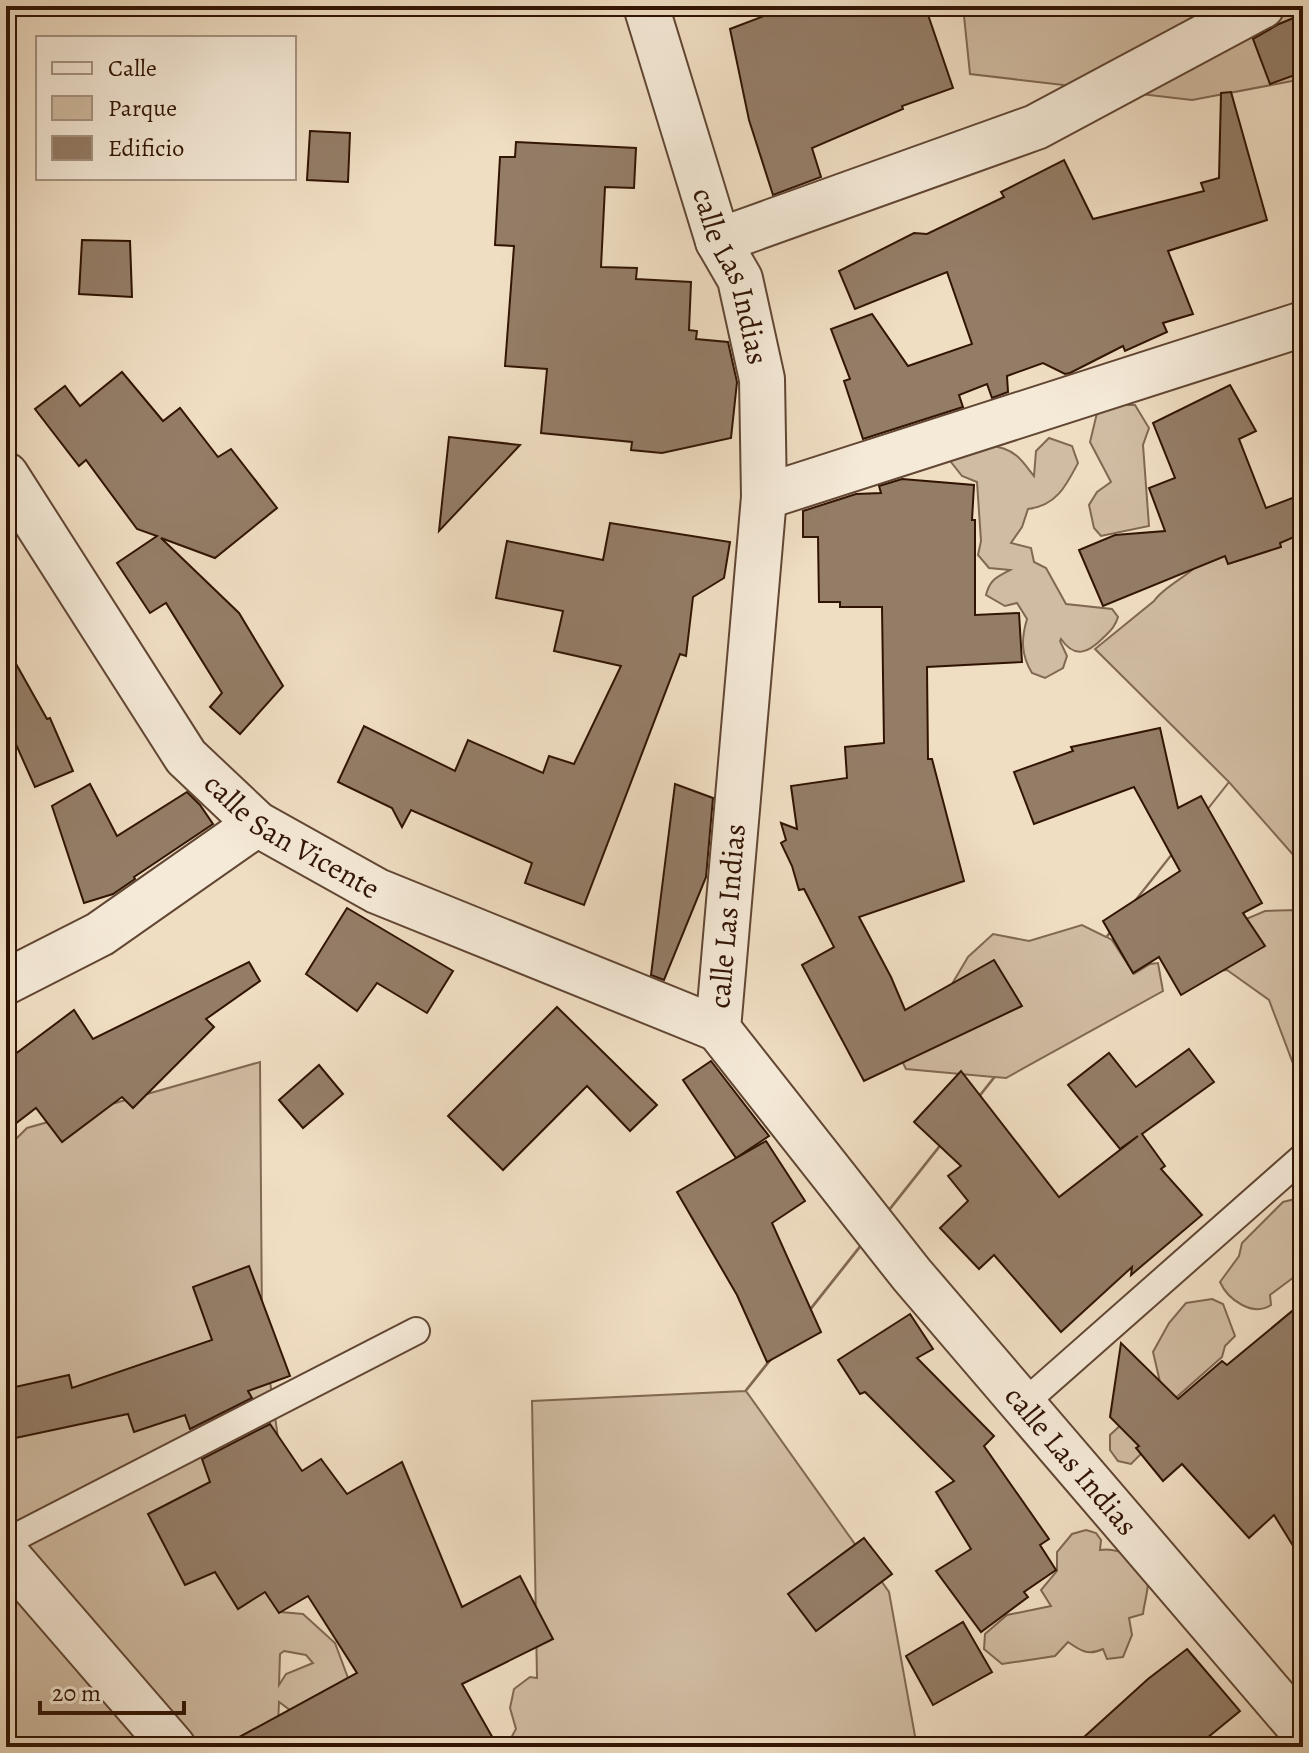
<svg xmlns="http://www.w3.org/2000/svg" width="1309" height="1753" font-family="Alegreya,serif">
  <rect width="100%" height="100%" fill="#f0dec3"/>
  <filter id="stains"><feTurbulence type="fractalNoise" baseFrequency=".0025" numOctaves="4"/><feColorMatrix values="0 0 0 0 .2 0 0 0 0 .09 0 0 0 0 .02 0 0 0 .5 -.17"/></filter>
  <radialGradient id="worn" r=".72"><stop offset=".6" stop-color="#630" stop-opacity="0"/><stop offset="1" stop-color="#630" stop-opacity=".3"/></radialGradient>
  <g fill="#d0bca2" stroke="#806852" stroke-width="2" fill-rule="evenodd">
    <polygon points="963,6 1303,6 1303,79 1192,100 970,74"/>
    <polygon points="1113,405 1135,405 1149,428 1143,445 1149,526 1101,536 1094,528 1089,505 1097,492 1111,482 1090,442 1097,413"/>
    <path d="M1049 438 1072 446 1078 463C1066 486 1056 506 1028 509L1022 527 1011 543 1031 548 1034 562 1046 568 1066 604 1112 609 1118 617C1115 627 1110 631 1103 638 1088 653 1075 659 1061 639L1060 641 1067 656 1063 668 1045 678 1032 673C1021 655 1021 639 1027 619L1017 603 1005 606 986 595C990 579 997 577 1010 570L989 568 978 555 981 541 977 482 962 476 951 462C964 443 999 441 1017 456 1023 461 1029 470 1034 476L1036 451Z"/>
    <path d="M1303 501V866L1229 782 1107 937 1112 940 1134 974 1150 964 1158 963 1163 991 1006 1078 995 1077 746 1391 889 1592 917 1747H506L516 1729 510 1708 514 1689 530 1677 537 1678 532 1401 745 1391 994 1077 906 1069 892 1041 939 1006 968 957 993 934 1029 941 1082 925 1106 937 1229 782 1095 649 1154 601C1162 589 1180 580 1192 570V565Z"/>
    <polygon points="1296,910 1299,945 1294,985 1303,993 1303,1107 1300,1082 1269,1000 1227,970 1196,972 1232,925 1265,911"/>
    <path d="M260 1062 262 1325 284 1480 281 1612 303 1614 335 1643 351 1686 290 1710 279 1702 277 1747H6V1149L27 1128ZM284 1651 306 1655 313 1663 286 1674 279 1685 280 1654Z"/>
    <path d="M1303 1197V1280L1294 1277 1270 1295 1271 1305C1253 1317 1228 1300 1220 1282L1239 1256 1242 1243 1283 1202Z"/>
    <polygon points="1212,1299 1223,1304 1235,1336 1225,1346 1222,1357 1170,1403 1141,1454 1131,1464 1118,1461 1110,1450 1110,1435 1136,1411 1160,1382 1153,1352 1169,1323 1186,1303"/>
    <path d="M1086 1530 1096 1533 1101 1540 1100 1550C1118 1547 1148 1561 1148 1582 1148 1592 1144 1604 1143 1614L1129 1618 1132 1635 1123 1657 1107 1659 1103 1649C1088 1656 1081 1651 1068 1642L1055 1656 1002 1664 984 1649 985 1634 1007 1615 1051 1606 1041 1590 1057 1571V1552L1072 1534Z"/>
  </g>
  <g fill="#947d67" stroke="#311403" stroke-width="2">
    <polygon points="790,6 925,6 953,88 902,106 903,109 812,148 821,177 773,195 749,120 730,29"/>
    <polygon points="1303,14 1303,72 1270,84 1253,39 1279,24"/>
    <polygon points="1231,92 1267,220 1168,251 1193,314 1163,323 1167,332 1125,351 1123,346 1070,373 1065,374 1043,363 1007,376 1008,392 992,398 987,384 959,395 963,407 863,439 844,381 850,379 831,329 872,314 908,366 972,344 947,272 855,309 839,271 914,233 927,234 1004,197 1001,192 1064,160 1093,219 1204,191 1201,183 1219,178 1221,93"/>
    <polygon points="310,131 350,133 348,182 307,180"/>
    <polygon points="516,142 636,148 634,188 605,187 601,267 637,268 636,279 691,282 689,330 697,331 696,339 728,342 737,382 731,438 662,453 631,450 632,442 541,433 547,369 505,366 514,246 495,245 500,157 515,157"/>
    <polygon points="82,240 130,241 132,297 79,294"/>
    <polygon points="122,372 163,421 180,408 218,457 231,449 277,508 215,558 161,538 239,613 283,686 240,734 210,707 222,693 166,603 150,613 117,563 157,536 137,529 86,460 79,466 35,409 65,386 80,406"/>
    <polygon points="1230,385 1256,431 1239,439 1266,508 1303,494 1303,533 1280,543 1281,547 1228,564 1225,556 1103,606 1079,550 1115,535 1165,531 1149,488 1175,478 1153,423"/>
    <polygon points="449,437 520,445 439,531"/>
    <polygon points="902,479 974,485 972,520 975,520 975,615 1019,613 1022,662 927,667 928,759 932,759 964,881 859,917 891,977 905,1010 994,960 1022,1006 864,1081 802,965 834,947 804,889 799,890 792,866 781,843 786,840 781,823 797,829 791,786 847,778 845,747 884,743 882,607 840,607 840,602 819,602 818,537 803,537 803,511 856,494 881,493 879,486"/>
    <polygon points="610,523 730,542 724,578 693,597 686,656 680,654 584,905 525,883 532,863 411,810 402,827 392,808 338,782 364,726 455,771 468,740 543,773 549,756 574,764 621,666 554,651 563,611 496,598 507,541 603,560"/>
    <polygon points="6,646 47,719 50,718 73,771 35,787 6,722"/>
    <polygon points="1160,728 1178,808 1201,796 1262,903 1243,913 1265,946 1181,995 1159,957 1133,973 1103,921 1180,871 1134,787 1034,824 1014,772 1073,751 1071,747"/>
    <polygon points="90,784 117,836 187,792 200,805 213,824 134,877 135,879 113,894 84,903 52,806"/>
    <polygon points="675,784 713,798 706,877 664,980 651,975"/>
    <polygon points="347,908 453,971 427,1013 377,983 357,1011 306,974"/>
    <polygon points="249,962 260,981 206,1019 214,1027 133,1108 122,1097 62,1142 36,1108 6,1131 6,1061 74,1010 93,1039"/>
    <polygon points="557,1007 657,1105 630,1131 587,1086 503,1170 448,1116"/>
    <polygon points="1189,1049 1214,1082 1142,1134 1165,1166 1161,1169 1202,1215 1131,1275 1132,1267 1061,1332 994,1255 979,1269 940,1228 968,1201 948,1176 961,1166 914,1122 961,1071 1059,1197 1138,1136 1120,1149 1068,1085 1109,1053 1136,1087"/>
    <polygon points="711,1061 769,1136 736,1158 683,1080"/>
    <polygon points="319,1065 343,1094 303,1128 279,1100"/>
    <polygon points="766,1141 805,1201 772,1223 821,1332 767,1362 737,1295 677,1192"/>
    <polygon points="249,1266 290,1376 248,1391 252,1398 190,1429 185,1415 134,1432 128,1414 6,1440 6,1389 69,1375 72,1388 212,1340 193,1287"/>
    <polygon points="1303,1302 1303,1562 1274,1515 1249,1538 1182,1464 1163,1481 1136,1448 1139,1446 1110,1417 1121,1343 1178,1399 1222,1361 1227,1365"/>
    <polygon points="910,1314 933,1349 917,1358 994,1436 984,1446 1049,1539 1040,1545 1056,1570 1024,1592 1028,1597 981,1632 936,1571 971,1549 936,1492 954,1481 865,1392 860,1394 838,1360"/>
    <polygon points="270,1424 302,1471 321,1459 347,1494 402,1462 462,1607 520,1576 553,1639 462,1684 498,1747 221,1747 357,1673 308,1596 279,1613 265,1592 238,1609 215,1572 185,1585 148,1514 210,1482 202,1459"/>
    <polygon points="864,1538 892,1574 816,1631 788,1594"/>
    <polygon points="963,1622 992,1672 933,1705 906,1656"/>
    <polygon points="1187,1649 1240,1711 1196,1747 1073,1747 1148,1679"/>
  </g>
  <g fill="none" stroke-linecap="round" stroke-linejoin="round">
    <defs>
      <g id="lane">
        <polyline points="1023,1404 1303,1157"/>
        <polyline points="6,1542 416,1331"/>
      </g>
      <g id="street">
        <path id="s1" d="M646 6 718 241 740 279 762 379 764 497 718 1029 912 1275 1303 1731"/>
        <polyline points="718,241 1036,127 1262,6"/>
        <path id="s2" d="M6 475 186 757 257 824 377 891 718 1029"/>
        <polyline points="764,497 1303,324"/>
        <polyline points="6,982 100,934 257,824"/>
        <polyline points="6,1554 173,1747"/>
      </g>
    </defs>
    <use href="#lane" stroke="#614633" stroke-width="30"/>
    <use href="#street" stroke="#614633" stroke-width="48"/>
    <use href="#lane" stroke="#f5ead8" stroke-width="26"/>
    <use href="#street" stroke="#f5ead8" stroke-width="44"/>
  </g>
  <g text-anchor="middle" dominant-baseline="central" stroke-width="6" stroke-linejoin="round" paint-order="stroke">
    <g font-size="30" fill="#311403" stroke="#f5ead8">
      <text stroke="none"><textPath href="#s1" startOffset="284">calle Las Indias</textPath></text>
      <text stroke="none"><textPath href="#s2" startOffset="468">calle San Vicente</textPath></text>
      <text transform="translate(727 916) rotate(-85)">calle Las Indias</text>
      <text stroke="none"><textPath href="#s1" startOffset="1602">calle Las Indias</textPath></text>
    </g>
  </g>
  <rect width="1309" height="1753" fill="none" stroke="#f0dec3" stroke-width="32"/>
  <rect x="8" y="8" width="1293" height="1737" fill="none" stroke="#311403" stroke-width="4"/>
  <rect x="16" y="16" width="1277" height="1721" fill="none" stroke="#311403" stroke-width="2"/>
  <rect x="36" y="36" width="260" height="144" fill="#f5ead8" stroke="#a79483" stroke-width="2"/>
  <rect x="52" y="62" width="40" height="12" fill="#f5ead8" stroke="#a79483" stroke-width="2"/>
  <text x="108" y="76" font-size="24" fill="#311403">Calle</text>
  <rect x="52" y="96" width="40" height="24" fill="#d0bca2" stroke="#a79483" stroke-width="2"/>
  <text x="108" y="116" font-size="24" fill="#311403">Parque</text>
  <rect x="52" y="136" width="40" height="24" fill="#947d67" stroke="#a79483" stroke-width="2"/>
  <text x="108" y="156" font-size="24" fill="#311403">Edificio</text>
  <path d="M40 1701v12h144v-12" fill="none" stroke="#311403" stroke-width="4"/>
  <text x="52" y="1701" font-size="24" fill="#311403" stroke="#f5ead8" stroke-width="6" paint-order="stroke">20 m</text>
  <rect width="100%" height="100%" filter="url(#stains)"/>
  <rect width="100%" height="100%" fill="url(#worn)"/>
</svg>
